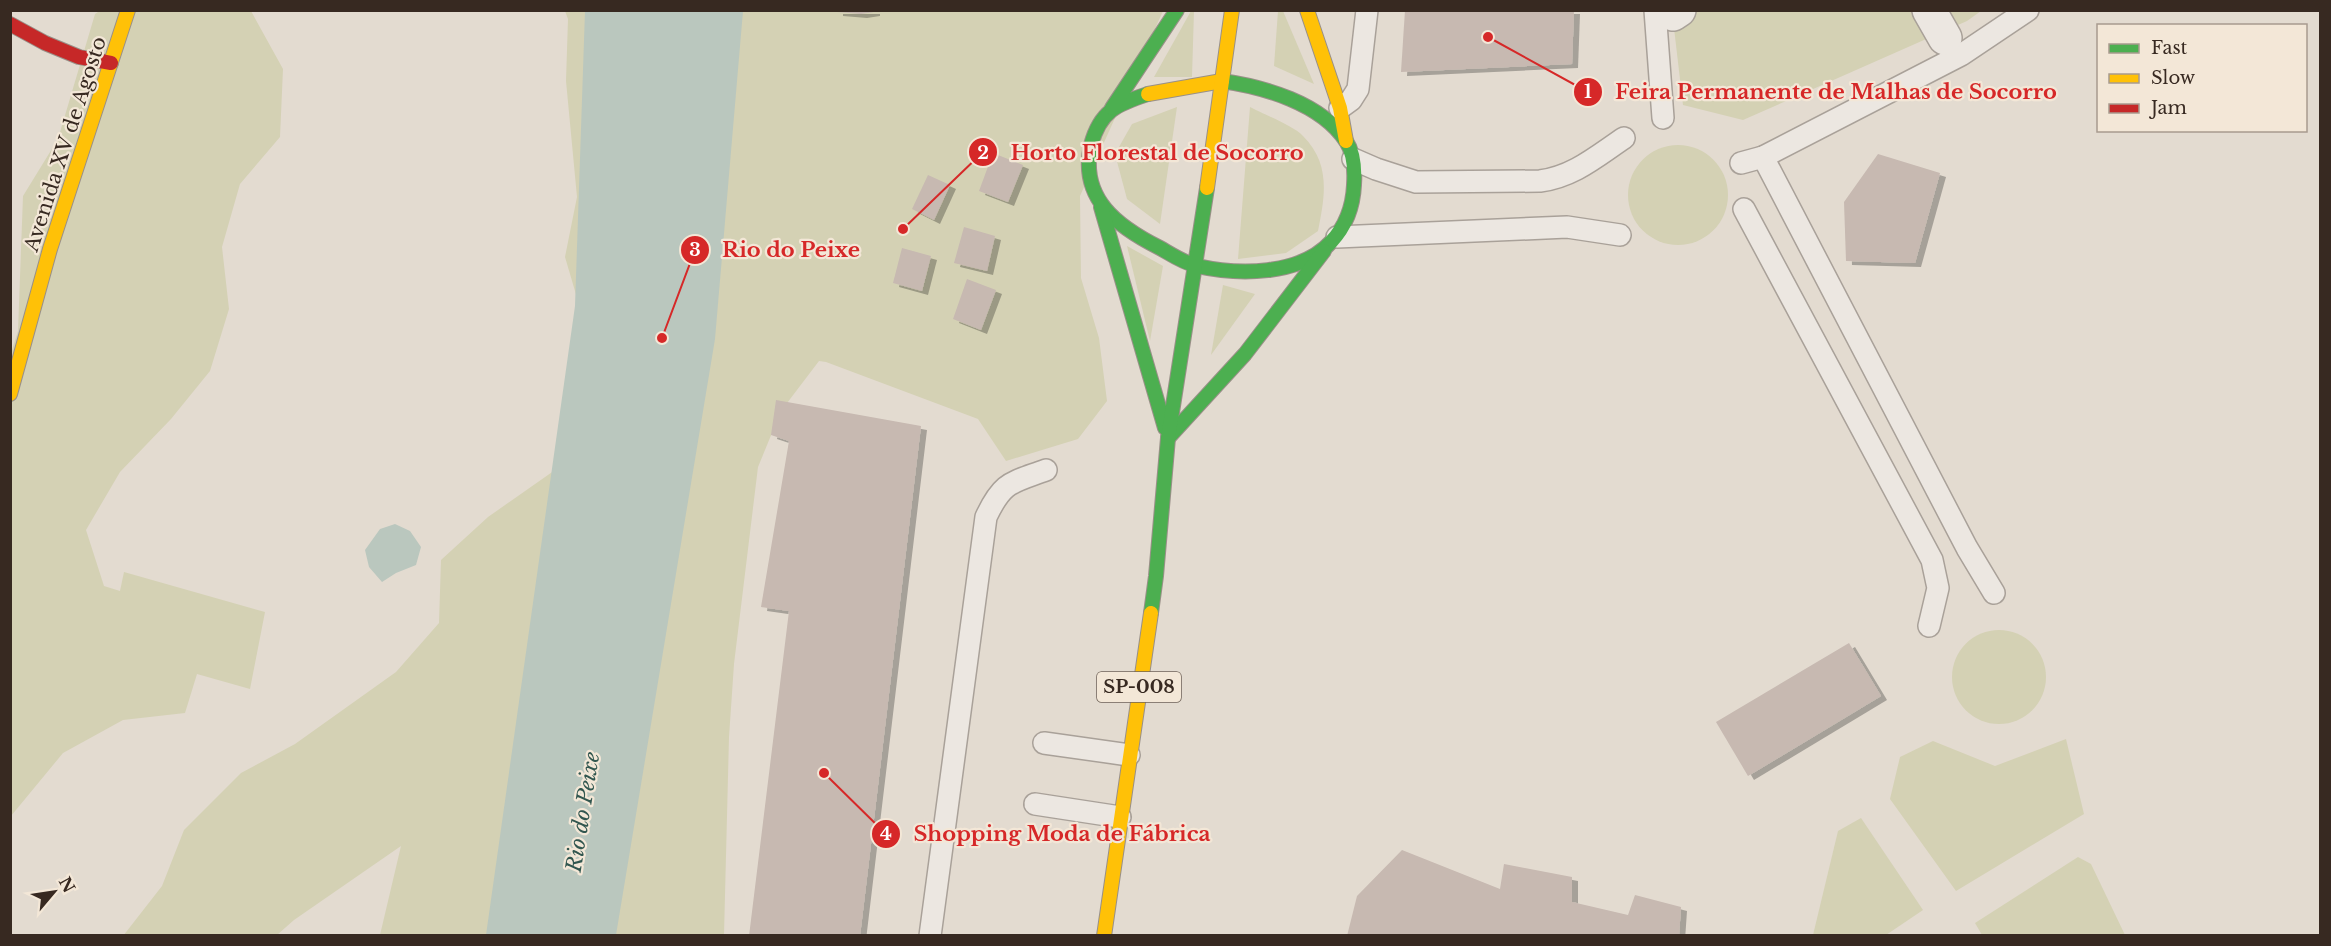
<svg xmlns="http://www.w3.org/2000/svg" width="2331" height="946" font-family="'Libre Baskerville',serif">
  <defs>
    <filter id="shadow"><feDropShadow dx="6" dy="4" stdDeviation="0" flood-color="#0004"/></filter>
  </defs>
  <rect width="100%" height="100%" fill="#e3dbd0"/>
  <g fill="#d4d1b4">
    <polygon points="101,10 251,11 283,69 280,137 240,184 222,247 229,309 210,371 171,419 120,472 86,530 104,586 120,591 124,572 265,612 250,689 197,674 185,713 123,720 63,753 11,816 10,356 18,331 23,196 58,139 95,14"/>
    <polygon points="565,11 1163,11 1080,196 1081,278 1099,338 1107,401 1078,439 1006,461 978,419 826,362 819,361 781,411 758,467 734,664 729,737 724,935 380,935 401,846 294,920 277,935 123,936 162,886 184,830 241,773 295,744 396,672 439,623 441,560 488,517 595,442 585,325 565,257 577,197 566,81 568,19"/>
    <polygon points="1191,11 1194,11 1192,77 1154,77"/>
    <polygon points="1278,11 1283,11 1314,84 1274,66"/>
    <polygon points="1672,11 1981,11 1967,21 1743,120 1683,105"/>
    <polygon points="1177,107 1160,224 1127,199 1115,154 1132,124"/>
    <path d="M1250 107C1263 114 1294 126 1303 136 1331 164 1325 196 1318 231L1286 253 1238 259Z"/>
    <circle cx="1678" cy="195" r="50"/>
    <polygon points="1127,246 1163,266 1150,341"/>
    <polygon points="1223,285 1255,294 1211,355"/>
    <circle cx="1999" cy="677" r="47"/>
    <polygon points="2066,739 2084,814 1956,891 1890,799 1900,757 1933,741 1995,766"/>
    <polygon points="1861,818 1923,910 1886,935 1813,935 1838,831"/>
    <polygon points="2078,857 2091,864 2125,935 1982,935 1975,923"/>
  </g>
  <g fill="#bac7be">
    <polygon points="585,11 743,11 715,339 616,935 486,935 575,306"/>
    <polygon points="395,524 410,531 421,547 416,565 396,573 382,582 369,567 365,550 380,529"/>
  </g>
  <g fill="#c7b9b1" filter="url(#shadow)">
    <polygon points="837,10 874,10 874,12 861,14 837,12"/>
    <polygon points="1405,10 1574,10 1572,64 1401,72"/>
    <polygon points="993,153 1023,165 1008,202 979,191"/>
    <polygon points="1878,154 1940,173 1915,263 1846,261 1844,202"/>
    <polygon points="928,175 950,185 934,220 912,209"/>
    <polygon points="964,227 995,236 987,271 954,263"/>
    <polygon points="902,248 931,256 922,291 893,283"/>
    <polygon points="967,279 996,290 981,330 953,319"/>
    <polygon points="776,400 921,426 860,936 749,936 789,611 761,607 789,441 771,435"/>
    <polygon points="1849,643 1881,696 1748,776 1716,722"/>
    <polygon points="1402,850 1500,889 1504,864 1572,877 1572,902 1628,915 1635,895 1681,907 1679,936 1347,936 1357,896"/>
  </g>
  <g fill="none" stroke-linecap="round" stroke-linejoin="round">
    <defs>
      <g id="lane">
        <polyline points="1655,10 1663,118"/>
        <polyline points="1340,108 1351,100 1358,89 1367,10"/>
        <polyline points="1763,157 1967,548 1994,593"/>
        <path d="M1353 159 1376 169 1416 182 1540 181C1573 177 1597 156 1624 138"/>
        <polyline points="1741,163 1763,157 1961,55 2028,10"/>
        <polyline points="1744,209 1932,560 1938,588 1929,626"/>
        <polyline points="1337,237 1567,227 1620,235"/>
        <polyline points="1044,743 1129,755"/>
        <polyline points="1035,804 1120,817"/>
        <path d="M930 936 986 517C1003 481 1011 483 1046 470"/>
      </g>
      <g id="street">
        <polyline points="1929,10 1945,38"/>
        <polyline points="1673,14 1679,10"/>
      </g>
      <g id="fast">
        <path d="M1148 94C1117 104 1100 111 1091 145 1079 199 1118 227 1160 248 1172 255 1184 263 1197 266 1238 275 1300 276 1331 242 1346 226 1353 207 1354 185 1355 170 1354 153 1346 141 1321 103 1264 87 1222 81"/>
        <polyline points="1112,108 1177,10"/>
        <polyline points="1101,207 1165,428"/>
        <polyline points="1168,438 1245,354 1324,251"/>
        <polyline points="1151,613 1156,576 1168,438 1207,188"/>
      </g>
      <g id="slow">
        <polyline points="1307,10 1340,108 1346,141"/>
        <polyline points="1148,94 1222,81"/>
        <polyline points="1207,188 1232,10"/>
        <polyline points="10,394 50,249 128,10"/>
        <polyline points="1104,936 1151,613"/>
      </g>
      <polyline id="jam" points="10,24 45,43 79,57 111,63"/>
    </defs>
    <use href="#lane" stroke="#a9a199" stroke-width="24"/>
    <use href="#street" stroke="#a9a199" stroke-width="36"/>
    <use href="#fast" stroke="#999088" stroke-width="16"/>
    <use href="#slow" stroke="#999088" stroke-width="16"/>
    <use href="#jam" stroke="#999088" stroke-width="16"/>
    <use href="#lane" stroke="#ece7e1" stroke-width="21"/>
    <use href="#street" stroke="#ece7e1" stroke-width="33"/>
    <use href="#fast" stroke="#4caf50" stroke-width="14"/>
    <use href="#slow" stroke="#ffc107" stroke-width="14"/>
    <use href="#jam" stroke="#c62828" stroke-width="14"/>
  </g>
  <g text-anchor="middle" dominant-baseline="central" stroke-width="4.5" stroke-linejoin="round" paint-order="stroke">
    <rect fill="#f3e7d7" stroke="#6f6258" stroke-width="1.5" x="1097" y="672" width="84" height="30" rx="4.5"/>
    <g font-size="18" font-weight="bold" fill="#372921">
      <text x="1139" y="687">SP-008</text>
    </g>
    <g font-size="20" fill="#372921" stroke="#f3e7d7">
      <text transform="translate(65 144) rotate(-72)">Avenida XV de Agosto</text>
    </g>
    <g font-size="21" font-style="italic" fill="#31564f" stroke="#f3e7d7">
      <text transform="translate(583 812) rotate(-81)">Rio do Peixe</text>
    </g>
  </g>
  <path fill="none" stroke="#d62828" stroke-width="2" d="M1488 37L1588 92M903 229L983 152M662 338L695 250M824 773L886 834"/>
  <g fill="#d62828" stroke="#f3e7d7" stroke-width="2">
    <circle cx="1488" cy="37" r="6"/>
    <circle cx="903" cy="229" r="6"/>
    <circle cx="662" cy="338" r="6"/>
    <circle cx="824" cy="773" r="6"/>
    <circle cx="1588" cy="92" r="15"/>
    <circle cx="983" cy="152" r="15"/>
    <circle cx="695" cy="250" r="15"/>
    <circle cx="886" cy="834" r="15"/>
  </g>
  <g font-size="18" text-anchor="middle" font-weight="bold" fill="#fff">
    <text x="1588" y="98">1</text>
    <text x="983" y="159">2</text>
    <text x="695" y="256">3</text>
    <text x="886" y="840">4</text>
  </g>
  <g font-size="21" text-anchor="middle" font-weight="bold" fill="#d62828" stroke="#f3e7d7" stroke-width="4.5" stroke-linejoin="round" paint-order="stroke">
    <text x="1836" y="99">Feira Permanente de Malhas de Socorro</text>
    <text x="1157" y="160">Horto Florestal de Socorro</text>
    <text x="791" y="257">Rio do Peixe</text>
    <text x="1062" y="841">Shopping Moda de Fábrica</text>
  </g>
  <rect width="2331" height="946" fill="none" stroke="#372921" stroke-width="24"/>
  <rect x="2097" y="24" width="210" height="108" fill="#f3e7d7" stroke="#a89b8e" stroke-width="1.5"/>
  <rect x="2109" y="44" width="30" height="9" fill="#4caf50" stroke="#a89b8e" stroke-width="1.5"/>
  <text x="2151" y="54" font-size="18" fill="#372921">Fast</text>
  <rect x="2109" y="74" width="30" height="9" fill="#ffc107" stroke="#a89b8e" stroke-width="1.5"/>
  <text x="2151" y="84" font-size="18" fill="#372921">Slow</text>
  <rect x="2109" y="104" width="30" height="9" fill="#c62828" stroke="#a89b8e" stroke-width="1.5"/>
  <text x="2151" y="114" font-size="18" fill="#372921">Jam</text>
  <g transform="translate(54 892) rotate(61)" stroke="#f3e7d7" stroke-width="4.5" paint-order="stroke">
  <path d="M0-4.5L10 22L0 15L-10 22Z" fill="#372921"/>
  <text y="-9" font-size="16" font-weight="bold" text-anchor="middle" fill="#372921">N</text>
  </g>
</svg>
